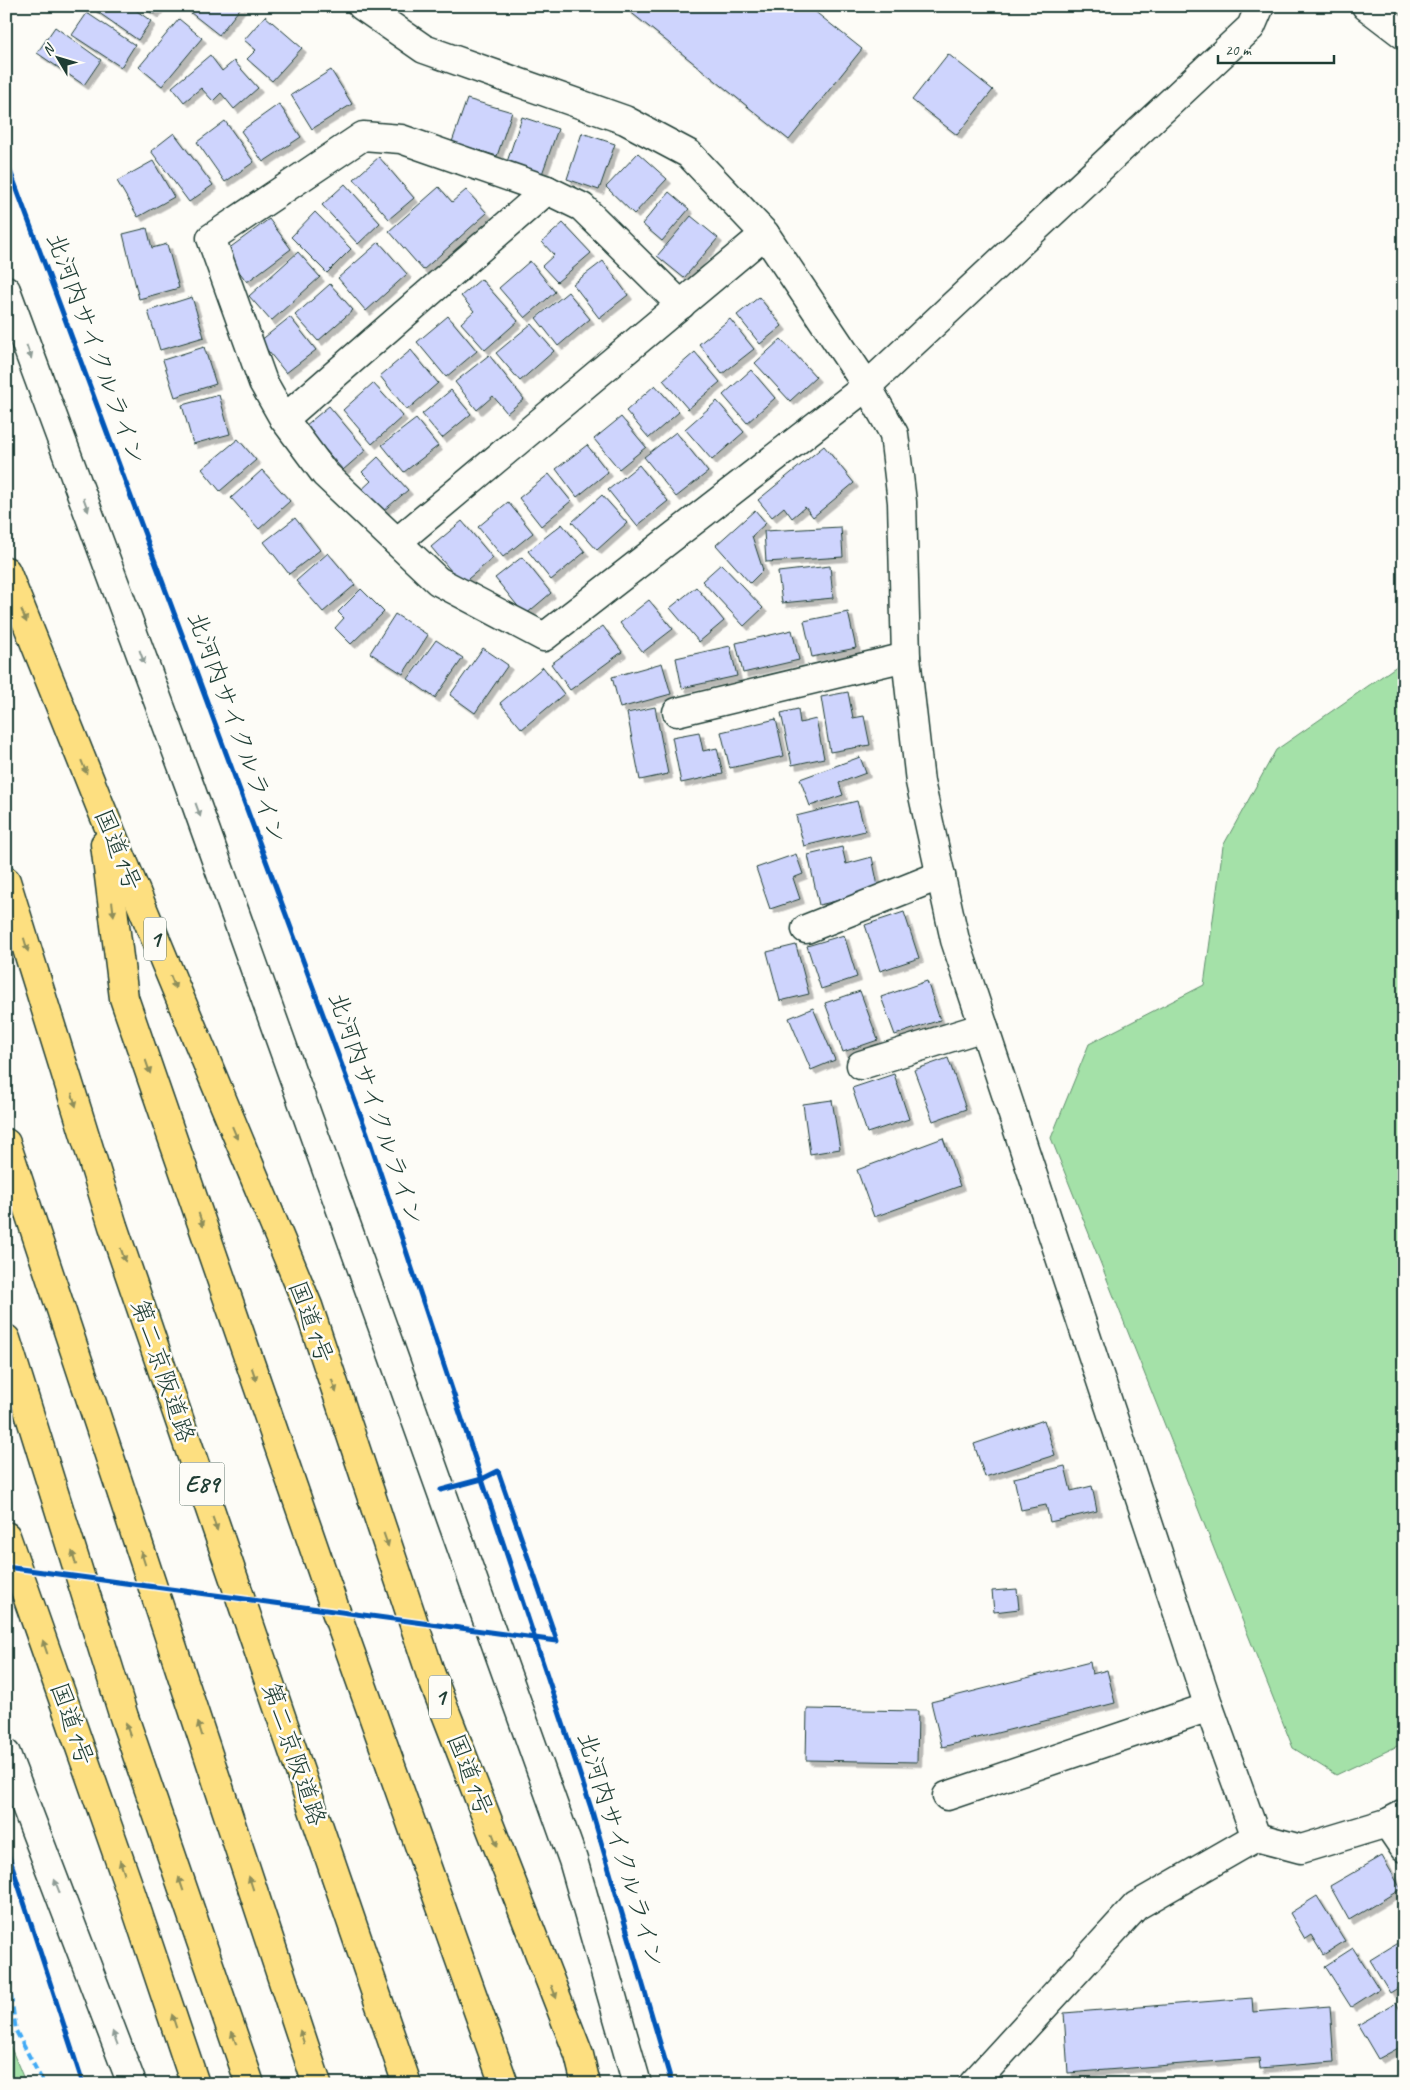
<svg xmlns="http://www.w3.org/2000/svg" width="1410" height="2090" font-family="Caveat,'Klee One',sans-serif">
  <defs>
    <filter id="shadow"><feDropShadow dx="4.5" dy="4.5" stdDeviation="0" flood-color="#0004"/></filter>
  </defs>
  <rect width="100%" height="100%" fill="#fdfcf7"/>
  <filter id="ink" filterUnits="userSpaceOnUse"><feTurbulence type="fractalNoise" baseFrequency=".02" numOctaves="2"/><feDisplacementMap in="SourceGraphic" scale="10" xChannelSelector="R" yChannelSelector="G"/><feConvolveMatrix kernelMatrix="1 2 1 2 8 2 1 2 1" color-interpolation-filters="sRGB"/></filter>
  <g filter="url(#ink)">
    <g fill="#a4e1a8" stroke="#628f6e">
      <polygon points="1404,661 1404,1743 1336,1775 1293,1748 1051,1138 1089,1044 1204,985 1223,846 1276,750"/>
      <polygon points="6,2036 26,2084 6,2084"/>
    </g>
    <g fill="#ced4fd" stroke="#1f3d34" filter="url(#shadow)">
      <polygon points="93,6 130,6 151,21 138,40 92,8"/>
      <polygon points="142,6 160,6 154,14"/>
      <polygon points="188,6 242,6 219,35 186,9"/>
      <polygon points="623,6 808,6 862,49 789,140"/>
      <polygon points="87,13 135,45 121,67 72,35"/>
      <polygon points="265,16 302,48 272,81 247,59 256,50 244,40"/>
      <polygon points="179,19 202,38 162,86 139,67"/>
      <polygon points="55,27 101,60 84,85 37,53"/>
      <polygon points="948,54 993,90 957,135 912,100"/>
      <polygon points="210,55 222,71 234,61 258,88 234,109 221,93 213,101 201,88 184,102 172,87"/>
      <polygon points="331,70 352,104 312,129 291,95"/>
      <polygon points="467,99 512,112 497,156 452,142"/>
      <polygon points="279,104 301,137 263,162 241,131"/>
      <polygon points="522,117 558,129 542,174 507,162"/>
      <polygon points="225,121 254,162 225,182 197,142"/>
      <polygon points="174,133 213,185 189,202 151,151"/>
      <polygon points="582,133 615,144 599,190 567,179"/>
      <polygon points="638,153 667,179 634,214 606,187"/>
      <polygon points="379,157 414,198 389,219 354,179"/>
      <polygon points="153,161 174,197 138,217 117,181"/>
      <polygon points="345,184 380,223 358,244 322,205"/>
      <polygon points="439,187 452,202 466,190 487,213 423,270 389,231"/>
      <polygon points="669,192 689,209 662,241 642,224"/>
      <polygon points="315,212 351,249 327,273 291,237"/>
      <polygon points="691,216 718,238 684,278 657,256"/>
      <polygon points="269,219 291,249 247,282 224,252"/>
      <polygon points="563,223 591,253 557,282 542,266 554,255 542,242"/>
      <polygon points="147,228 152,248 167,244 179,288 139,299 123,234"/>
      <polygon points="379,242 407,274 366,311 338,278"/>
      <polygon points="298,252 320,277 271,321 249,296"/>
      <polygon points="530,261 555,292 525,318 499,288"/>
      <polygon points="603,261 628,295 599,318 573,284"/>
      <polygon points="481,279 518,321 485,350 461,323 474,311 461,296"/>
      <polygon points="330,284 353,310 318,341 295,315"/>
      <polygon points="568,292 590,319 558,346 536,318"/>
      <polygon points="192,297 204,337 160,350 148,311"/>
      <polygon points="759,297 782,326 760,344 737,315"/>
      <polygon points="448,316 477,351 446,377 417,342"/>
      <polygon points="290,317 316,350 286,373 260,341"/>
      <polygon points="730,319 754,349 722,374 699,344"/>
      <polygon points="531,324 554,351 520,381 496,353"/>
      <polygon points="781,339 816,377 790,401 755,363"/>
      <polygon points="204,347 216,384 175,397 163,360"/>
      <polygon points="411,350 438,383 407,410 380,376"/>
      <polygon points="695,352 720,382 688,409 663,380"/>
      <polygon points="489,355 524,399 507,413 493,396 477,410 455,382"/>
      <polygon points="751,370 775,398 747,423 723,395"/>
      <polygon points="373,383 403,416 372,444 343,410"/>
      <polygon points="655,385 679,412 649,438 626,411"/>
      <polygon points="451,390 471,414 442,438 422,414"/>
      <polygon points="219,395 230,434 193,444 182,405"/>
      <polygon points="717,401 744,432 712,460 685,429"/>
      <polygon points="329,406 366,450 343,470 305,426"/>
      <polygon points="621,417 646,447 619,469 594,439"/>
      <polygon points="416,419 438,446 404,472 382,445"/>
      <polygon points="676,432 708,472 676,497 644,457"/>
      <polygon points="238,439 256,460 220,491 202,469"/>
      <polygon points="587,445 608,472 577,497 556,469"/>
      <polygon points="824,446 854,483 813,517 805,507 792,518 784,507 772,517 758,500"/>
      <polygon points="378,457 408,490 376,517 357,494 371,481 362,472"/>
      <polygon points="639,465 668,501 637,526 608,490"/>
      <polygon points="262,470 290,501 259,529 231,498"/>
      <polygon points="549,474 571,501 541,526 519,498"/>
      <polygon points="602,495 627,523 597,550 572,522"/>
      <polygon points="508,502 533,533 503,557 478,527"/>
      <polygon points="755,510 766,523 752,536 763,570 750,583 716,545"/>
      <polygon points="295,518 320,550 289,574 264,542"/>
      <polygon points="462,521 493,558 462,584 431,547"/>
      <polygon points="562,524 585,552 551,580 528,551"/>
      <polygon points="841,527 843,557 766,562 764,531"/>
      <polygon points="328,553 355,585 323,612 296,581"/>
      <polygon points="522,557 551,593 525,615 495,578"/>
      <polygon points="721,564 763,608 744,626 702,581"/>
      <polygon points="830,566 833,598 782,603 778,572"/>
      <polygon points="696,587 724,621 699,642 670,608"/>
      <polygon points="361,589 384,612 351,644 335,628 344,618 338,612"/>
      <polygon points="649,600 673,629 643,652 620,623"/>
      <polygon points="848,612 856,648 812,657 804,621"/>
      <polygon points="395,614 428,635 403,674 370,653"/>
      <polygon points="603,626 622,652 570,690 551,664"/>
      <polygon points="792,630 799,660 743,673 736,643"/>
      <polygon points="436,640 463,658 435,698 408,679"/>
      <polygon points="730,646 737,676 682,688 676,658"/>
      <polygon points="483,648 508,665 475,713 450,695"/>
      <polygon points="662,663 671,694 620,708 612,677"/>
      <polygon points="543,667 564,694 522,729 500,703"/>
      <polygon points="848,692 853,718 864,716 870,745 830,752 821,697"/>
      <polygon points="655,707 668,774 640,780 627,713"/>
      <polygon points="798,709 800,723 816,719 824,758 792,765 781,713"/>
      <polygon points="776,719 784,756 730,768 721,732"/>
      <polygon points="699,732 703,751 717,748 723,774 681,783 672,737"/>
      <polygon points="860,757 866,773 839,783 843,795 810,806 800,779"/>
      <polygon points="857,801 865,831 804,846 796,816"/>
      <polygon points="842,847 846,864 872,857 879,891 819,905 808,855"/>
      <polygon points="796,854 803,874 793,878 800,899 770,909 756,868"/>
      <polygon points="904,912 919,958 880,971 865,925"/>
      <polygon points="844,935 857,977 821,989 807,946"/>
      <polygon points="796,945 809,994 780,1001 767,952"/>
      <polygon points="927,981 940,1020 895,1035 881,997"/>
      <polygon points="860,991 878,1040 843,1052 825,1003"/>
      <polygon points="813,1008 835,1060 811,1070 789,1018"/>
      <polygon points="948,1058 966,1109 933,1121 914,1070"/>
      <polygon points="894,1074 909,1119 867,1133 852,1088"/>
      <polygon points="832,1100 840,1149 810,1154 803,1104"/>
      <polygon points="943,1138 960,1186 874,1217 857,1170"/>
      <polygon points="1044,1420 1055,1455 985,1477 974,1444"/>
      <polygon points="1065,1466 1071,1491 1092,1486 1097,1511 1050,1522 1046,1505 1021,1510 1014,1478"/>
      <polygon points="1017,1589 1019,1609 994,1612 992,1591"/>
      <polygon points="1090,1662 1092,1674 1107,1670 1115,1703 942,1747 931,1702"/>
      <polygon points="807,1709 918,1711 917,1762 806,1760"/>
      <polygon points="1382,1856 1401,1889 1349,1920 1330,1886"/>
      <polygon points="1317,1896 1345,1941 1323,1955 1311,1935 1305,1939 1290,1913"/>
      <polygon points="1404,1939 1404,1984 1390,1993 1370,1960"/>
      <polygon points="1353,1948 1379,1989 1351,2007 1325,1966"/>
      <polygon points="1252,1998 1253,2012 1330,2006 1334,2062 1260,2068 1259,2058 1068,2073 1064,2013"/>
      <polygon points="1396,2003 1404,2017 1404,2045 1378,2059 1358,2025"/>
    </g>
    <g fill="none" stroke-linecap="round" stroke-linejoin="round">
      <defs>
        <g id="minor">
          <polyline points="362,6 424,49 625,120 689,154 765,234 867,386 894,434 902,502 906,657 920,782 955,940 1209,1707 1256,1837"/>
          <polyline points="1366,6 1404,35"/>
          <polyline points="6,290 190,787 573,1860 637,2084"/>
          <polyline points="681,305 582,207 547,190 401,139 363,136 211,238 263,382 284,419 325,474 438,581 544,637 867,386 1251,27 1260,6"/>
          <polyline points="284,419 547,190"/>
          <polyline points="397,542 765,234"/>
          <polyline points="677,712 906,657"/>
          <polyline points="806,929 941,875"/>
          <polyline points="861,1065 984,1027"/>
          <polyline points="6,1754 132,2084"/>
          <polyline points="947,1796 1209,1707"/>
          <polyline points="1387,1823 1404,1848"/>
          <polyline points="973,2084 1136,1906 1256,1837 1301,1849 1387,1823 1404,1814"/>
        </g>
        <g id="highway">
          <polyline points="6,571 101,808 308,1306 431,1675 579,2055 586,2084"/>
          <polyline points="105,844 124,998 334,1606 504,2084"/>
          <polyline points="6,881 113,1226 407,2084"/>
          <polyline points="6,1143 317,2084"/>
          <polyline points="6,1339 124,1717 250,2084"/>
          <polyline points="6,1536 131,1893 195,2084"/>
        </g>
      </defs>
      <use href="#minor" stroke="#1f3d34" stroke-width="31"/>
      <use href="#highway" stroke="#1f3d34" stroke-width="31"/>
      <use href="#minor" stroke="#fdfcf7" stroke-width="28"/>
      <use href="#highway" stroke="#fddf80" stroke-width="28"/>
      <polyline stroke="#3fa9f5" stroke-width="4" stroke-dasharray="8 4" stroke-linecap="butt" points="6,1960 16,2031 44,2084"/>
      <defs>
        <g id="cycleway">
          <polyline points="6,160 367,1133 591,1808 672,2084"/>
          <polyline points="6,1567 557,1641 498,1471 482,1479 441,1490"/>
          <polyline points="6,1847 83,2084"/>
        </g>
      </defs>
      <use href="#cycleway" stroke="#fdfcf7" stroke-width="8"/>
      <use href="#cycleway" stroke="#0057b8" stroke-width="5"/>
    </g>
    <defs><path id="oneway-solid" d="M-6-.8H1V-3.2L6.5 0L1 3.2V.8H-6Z" transform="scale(1.25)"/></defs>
    <g fill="#8e9c96">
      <use href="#oneway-solid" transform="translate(29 352) rotate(70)"/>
      <use href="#oneway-solid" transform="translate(86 505) rotate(70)"/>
      <use href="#oneway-solid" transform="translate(142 657) rotate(70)"/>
      <use href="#oneway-solid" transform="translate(198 810) rotate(70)"/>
      <use href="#oneway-solid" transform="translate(57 1886) rotate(-111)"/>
      <use href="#oneway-solid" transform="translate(115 2038) rotate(-111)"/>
    </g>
    <g fill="#8e8e5a">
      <use href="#oneway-solid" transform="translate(24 616) rotate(68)"/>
      <use href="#oneway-solid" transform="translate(84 767) rotate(68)"/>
      <use href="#oneway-solid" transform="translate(113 909) rotate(83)"/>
      <use href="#oneway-solid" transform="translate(26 945) rotate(73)"/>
      <use href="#oneway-solid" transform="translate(173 982) rotate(68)"/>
      <use href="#oneway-solid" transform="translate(148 1067) rotate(71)"/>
      <use href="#oneway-solid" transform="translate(74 1100) rotate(73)"/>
      <use href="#oneway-solid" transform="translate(235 1133) rotate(67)"/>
      <use href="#oneway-solid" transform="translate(201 1220) rotate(71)"/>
      <use href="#oneway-solid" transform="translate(123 1255) rotate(71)"/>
      <use href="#oneway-solid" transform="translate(254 1374) rotate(71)"/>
      <use href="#oneway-solid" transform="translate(334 1386) rotate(71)"/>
      <use href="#oneway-solid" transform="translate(215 1524) rotate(71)"/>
      <use href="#oneway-solid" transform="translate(386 1540) rotate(71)"/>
      <use href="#oneway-solid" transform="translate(74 1558) rotate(-107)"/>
      <use href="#oneway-solid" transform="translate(143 1558) rotate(-108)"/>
      <use href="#oneway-solid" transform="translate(45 1647) rotate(-109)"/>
      <use href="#oneway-solid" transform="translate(200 1729) rotate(-108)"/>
      <use href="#oneway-solid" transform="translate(128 1730) rotate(-109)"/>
      <use href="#oneway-solid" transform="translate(495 1840) rotate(69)"/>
      <use href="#oneway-solid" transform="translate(122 1867) rotate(-109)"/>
      <use href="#oneway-solid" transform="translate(251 1883) rotate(-108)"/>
      <use href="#oneway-solid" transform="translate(181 1884) rotate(-109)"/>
      <use href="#oneway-solid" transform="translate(554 1992) rotate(69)"/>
      <use href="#oneway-solid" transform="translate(174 2021) rotate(-108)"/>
      <use href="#oneway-solid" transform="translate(302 2037) rotate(-108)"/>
      <use href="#oneway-solid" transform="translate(234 2038) rotate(-109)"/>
    </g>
  </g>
  <g text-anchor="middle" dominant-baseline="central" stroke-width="5" stroke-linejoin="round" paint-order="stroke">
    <g fill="#fdfcf7" stroke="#62766e" stroke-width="1">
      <rect x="144" y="917.5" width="22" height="43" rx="4"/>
      <rect x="179.5" y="1462.5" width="45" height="43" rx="4"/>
      <rect x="429" y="1675.5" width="22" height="43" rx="4"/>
    </g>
    <g font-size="24" font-weight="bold" fill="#1f3d34">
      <text x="155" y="939">1</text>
      <text x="202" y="1484">E89</text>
      <text x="440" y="1697">1</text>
    </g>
    <g font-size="25" fill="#1f3d34" stroke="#fdfcf7">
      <text transform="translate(96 349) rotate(70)">北河内サイクルライン</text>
      <text transform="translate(237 728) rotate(70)">北河内サイクルライン</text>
      <text transform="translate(118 850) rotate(68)">国道1号</text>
      <text transform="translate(376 1109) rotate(71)">北河内サイクルライン</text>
      <text transform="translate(311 1322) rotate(70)">国道1号</text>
      <text transform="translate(163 1371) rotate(71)">第二京阪道路</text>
      <text transform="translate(72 1724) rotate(71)">国道1号</text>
      <text transform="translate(294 1754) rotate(71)">第二京阪道路</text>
      <text transform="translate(470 1775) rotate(69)">国道1号</text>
      <text transform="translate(621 1850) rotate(73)">北河内サイクルライン</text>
    </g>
  </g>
  <rect width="1410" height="2090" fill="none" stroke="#fdfcf7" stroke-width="25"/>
  <rect x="12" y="12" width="1385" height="2065" fill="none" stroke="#1f3d34" stroke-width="2" filter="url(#ink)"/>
  <g transform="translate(58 58) rotate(308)" stroke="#fdfcf7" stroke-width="4" paint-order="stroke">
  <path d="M0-4L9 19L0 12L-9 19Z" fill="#1f3d34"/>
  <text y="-8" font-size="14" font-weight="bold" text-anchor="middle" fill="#1f3d34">N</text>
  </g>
  <path d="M1218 55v8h116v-8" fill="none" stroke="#1f3d34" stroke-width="2.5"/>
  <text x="1225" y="55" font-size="15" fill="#1f3d34" stroke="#fdfcf7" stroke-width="4" paint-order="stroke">20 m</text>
</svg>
